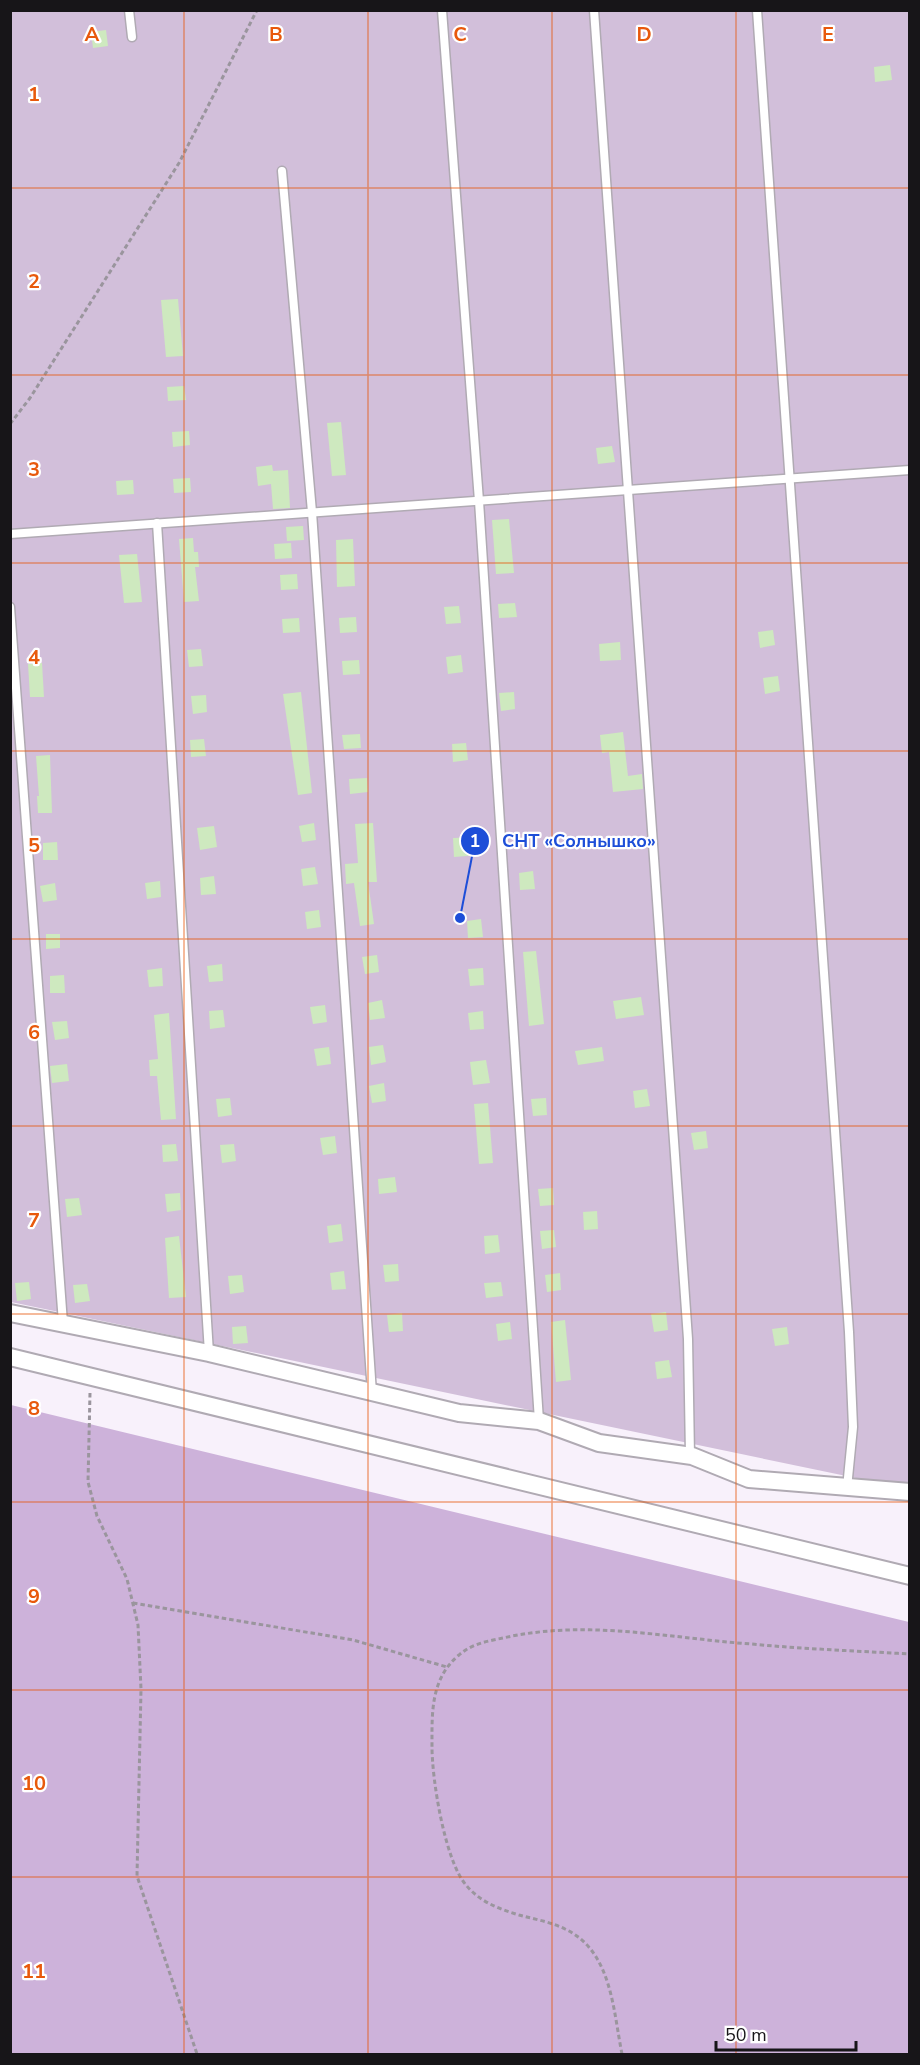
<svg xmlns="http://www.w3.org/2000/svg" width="920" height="2065" font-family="'Nunito Sans',sans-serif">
  <rect width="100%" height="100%" fill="#f8f1fb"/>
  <polygon fill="#d2bfda" points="11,11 909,11 909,1489 11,1302"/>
  <polygon fill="#cdb2da" points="11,1405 909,1622 909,2054 11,2054"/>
  <g fill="#cee9bf">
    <polygon points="106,30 108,46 93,48 91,32"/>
    <polygon points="890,65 892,80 875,82 874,67"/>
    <polygon points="178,299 183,356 166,357 161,300"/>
    <polygon points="184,386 186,400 168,401 167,387"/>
    <polygon points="341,422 346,475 332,476 327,423"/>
    <polygon points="189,431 190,445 173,447 172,432"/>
    <polygon points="612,446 615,462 598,464 596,448"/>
    <polygon points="272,465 273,471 288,470 290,508 273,509 271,484 258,486 256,467"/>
    <polygon points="190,478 191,492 174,493 173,479"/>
    <polygon points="133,480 134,494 117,495 116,481"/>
    <polygon points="509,519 514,573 496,574 492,520"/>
    <polygon points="303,526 304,540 287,541 286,527"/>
    <polygon points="193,538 194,552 198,552 199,567 195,567 199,601 184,602 179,539"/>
    <polygon points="353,539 355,586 337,587 336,540"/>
    <polygon points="291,543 292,558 275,559 274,544"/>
    <polygon points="137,554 142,602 124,603 119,555"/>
    <polygon points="297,574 298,589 281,590 280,575"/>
    <polygon points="515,603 517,617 499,618 498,604"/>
    <polygon points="459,606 461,623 446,624 444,607"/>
    <polygon points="356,617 357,632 340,633 339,618"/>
    <polygon points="299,618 300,632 283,633 282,619"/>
    <polygon points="773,630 775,645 760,648 758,632"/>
    <polygon points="620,642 621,660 600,661 599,644"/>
    <polygon points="201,649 203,666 189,667 187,650"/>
    <polygon points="461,655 463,672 448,674 446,657"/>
    <polygon points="359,660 360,674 343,675 342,661"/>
    <polygon points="42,663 44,697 30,697 28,664"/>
    <polygon points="778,676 780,691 765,694 763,678"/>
    <polygon points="301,692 312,793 298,795 283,694"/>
    <polygon points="514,692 515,709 501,711 499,693"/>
    <polygon points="206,695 207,712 193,714 191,696"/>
    <polygon points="623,732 628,776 642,774 643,789 613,792 609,752 602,753 600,735"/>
    <polygon points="360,734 361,748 344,749 342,735"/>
    <polygon points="204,739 206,756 191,757 190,740"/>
    <polygon points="466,743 468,760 453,762 452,744"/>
    <polygon points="50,755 52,813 38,813 37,796 39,796 36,756"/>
    <polygon points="367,778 368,792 350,794 349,779"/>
    <polygon points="314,823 316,840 302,842 299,826"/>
    <polygon points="373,823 377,882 368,882 374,924 360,926 354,883 346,884 345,864 358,863 355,824"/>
    <polygon points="214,826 217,847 200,850 197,828"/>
    <polygon points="478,837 479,855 454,857 453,838"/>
    <polygon points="57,842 58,860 43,860 43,843"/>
    <polygon points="315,867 318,884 303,886 301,869"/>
    <polygon points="533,871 535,889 520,890 519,873"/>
    <polygon points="214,876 216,894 201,895 200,878"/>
    <polygon points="160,881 161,897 147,899 145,883"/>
    <polygon points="55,883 57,900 43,902 40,886"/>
    <polygon points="319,910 321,927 307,929 305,912"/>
    <polygon points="481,919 483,937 468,938 467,921"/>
    <polygon points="46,934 60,934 60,948 46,949"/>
    <polygon points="536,951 544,1024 529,1026 523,952"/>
    <polygon points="377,955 379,972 365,974 362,957"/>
    <polygon points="222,964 223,981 209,982 207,966"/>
    <polygon points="162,968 163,986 149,987 147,970"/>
    <polygon points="483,968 484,985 470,986 468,969"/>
    <polygon points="64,975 65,993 50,993 50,976"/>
    <polygon points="641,997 644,1015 616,1019 613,1001"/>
    <polygon points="382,1000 385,1018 370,1020 368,1003"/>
    <polygon points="325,1005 327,1022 313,1024 310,1007"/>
    <polygon points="223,1010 225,1027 210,1029 209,1011"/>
    <polygon points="483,1011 484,1029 470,1030 468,1013"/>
    <polygon points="169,1013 176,1119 161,1120 157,1076 150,1076 149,1060 158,1059 154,1015"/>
    <polygon points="67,1021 69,1038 55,1040 52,1022"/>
    <polygon points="383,1045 386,1062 371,1065 369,1047"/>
    <polygon points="329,1047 331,1064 317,1066 314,1049"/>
    <polygon points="602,1047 604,1061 578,1065 575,1051"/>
    <polygon points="486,1060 490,1083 473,1085 470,1062"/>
    <polygon points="67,1064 69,1081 52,1083 50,1066"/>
    <polygon points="384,1083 386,1101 372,1103 369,1086"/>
    <polygon points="647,1089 650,1106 635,1108 633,1091"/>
    <polygon points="230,1098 232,1115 218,1117 216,1099"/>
    <polygon points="546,1098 547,1115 533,1116 531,1099"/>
    <polygon points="488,1103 493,1163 479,1164 474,1104"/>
    <polygon points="706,1131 708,1148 694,1150 691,1133"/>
    <polygon points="335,1136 337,1153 323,1155 320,1138"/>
    <polygon points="176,1144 178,1161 163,1162 162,1145"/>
    <polygon points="234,1144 236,1161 222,1163 220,1145"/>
    <polygon points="395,1177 397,1192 379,1194 378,1179"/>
    <polygon points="553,1188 554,1205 540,1206 538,1189"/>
    <polygon points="180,1193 181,1210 167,1212 165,1194"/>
    <polygon points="79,1198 82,1215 67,1217 65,1199"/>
    <polygon points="597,1211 598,1229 584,1230 583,1212"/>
    <polygon points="341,1224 343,1241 329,1243 327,1226"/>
    <polygon points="554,1230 556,1247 542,1249 540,1231"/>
    <polygon points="498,1235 500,1252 485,1254 484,1236"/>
    <polygon points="179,1236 186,1297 169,1298 165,1238"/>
    <polygon points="398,1264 399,1281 385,1282 383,1265"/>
    <polygon points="344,1271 346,1289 332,1290 330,1273"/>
    <polygon points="560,1273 561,1290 547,1292 545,1275"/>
    <polygon points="242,1275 244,1292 230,1294 228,1276"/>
    <polygon points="29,1282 31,1299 17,1301 15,1283"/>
    <polygon points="501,1282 503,1296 486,1298 484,1283"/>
    <polygon points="87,1284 90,1301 75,1303 73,1285"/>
    <polygon points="666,1312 668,1330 654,1332 651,1314"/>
    <polygon points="402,1313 403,1331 389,1332 387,1315"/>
    <polygon points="565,1320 571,1380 556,1382 551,1322"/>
    <polygon points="510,1322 512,1339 498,1341 496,1324"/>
    <polygon points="246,1326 248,1343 233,1344 232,1327"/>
    <polygon points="787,1327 789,1344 775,1346 772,1329"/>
    <polygon points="669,1360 672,1377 657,1379 655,1362"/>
  </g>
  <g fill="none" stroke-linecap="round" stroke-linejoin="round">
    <defs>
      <g id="lane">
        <polyline points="129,10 132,37"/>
        <polyline points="442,10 479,501 539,1421"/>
        <polyline points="594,10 688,1339 690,1456"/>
        <polyline points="757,10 849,1332 853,1427 847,1488"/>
        <polyline points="282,171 312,512 372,1393"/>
        <polyline points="157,523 209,1353"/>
        <polyline points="10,534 910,470"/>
        <polyline points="10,607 63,1323"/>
      </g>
      <g id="street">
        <polyline points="10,1313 209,1353 459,1413 539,1421 599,1443 692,1456 749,1479 910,1492"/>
        <polyline points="10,1357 910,1576"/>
      </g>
    </defs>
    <use href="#lane" stroke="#b0aab3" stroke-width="11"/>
    <use href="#street" stroke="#b0aab3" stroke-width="20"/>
    <g stroke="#9a959d" stroke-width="3" stroke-dasharray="4.5 3" stroke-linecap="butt">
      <polyline points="10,424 30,398 179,163 257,10"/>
      <polyline points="90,1393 88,1482 97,1516 127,1579 138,1625 141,1689 137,1876 197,2054"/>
      <polyline points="133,1603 353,1640 447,1667"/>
      <path d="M622 2054C613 2010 612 1951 565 1929 551 1922 534 1919 519 1915 499 1909 480 1902 466 1885 445 1861 432 1780 432 1747 432 1714 430 1679 459 1655 471 1644 488 1641 503 1638 586 1619 668 1638 751 1644 804 1649 857 1651 910 1654"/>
    </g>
    <use href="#lane" stroke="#fff" stroke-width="8"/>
    <use href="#street" stroke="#fff" stroke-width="16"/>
  </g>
  <path fill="none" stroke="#e8590c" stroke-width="1.5" stroke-opacity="0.55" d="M184 10V2054M368 10V2054M552 10V2054M736 10V2054M10 188H910M10 375H910M10 563H910M10 751H910M10 939H910M10 1126H910M10 1314H910M10 1502H910M10 1690H910M10 1877H910"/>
  <g font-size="20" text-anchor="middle" font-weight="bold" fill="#e8590c" stroke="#fff" stroke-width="4.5" stroke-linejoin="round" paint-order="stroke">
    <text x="92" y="41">A</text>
    <text x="276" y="41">B</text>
    <text x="460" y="41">C</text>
    <text x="644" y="41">D</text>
    <text x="828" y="41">E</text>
    <text x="34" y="101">1</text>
    <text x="34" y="288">2</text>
    <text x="34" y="476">3</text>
    <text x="34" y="664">4</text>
    <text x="34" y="852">5</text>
    <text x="34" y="1039">6</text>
    <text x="34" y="1227">7</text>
    <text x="34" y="1415">8</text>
    <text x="34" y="1603">9</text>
    <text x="34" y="1790">10</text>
    <text x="34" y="1978">11</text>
  </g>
  <path fill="none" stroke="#1d4ed8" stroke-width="2" d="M460 918L475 841"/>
  <g fill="#1d4ed8" stroke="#fff" stroke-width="2">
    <circle cx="460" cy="918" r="6"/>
    <circle cx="475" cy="841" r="15"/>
  </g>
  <g font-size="18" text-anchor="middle" font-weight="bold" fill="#fff">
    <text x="475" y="847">1</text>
  </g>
  <g font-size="18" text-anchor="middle" font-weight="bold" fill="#1d4ed8" stroke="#fff" stroke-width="4.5" stroke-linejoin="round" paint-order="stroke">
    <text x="579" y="847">СНТ «Солнышко»</text>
  </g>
  <rect width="920" height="2065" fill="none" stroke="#171518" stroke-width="24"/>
  <path d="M716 2041v9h140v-9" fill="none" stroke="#171518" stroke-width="3"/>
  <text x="725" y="2041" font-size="18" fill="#171518" stroke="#ffffff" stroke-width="4.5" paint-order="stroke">50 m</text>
</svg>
